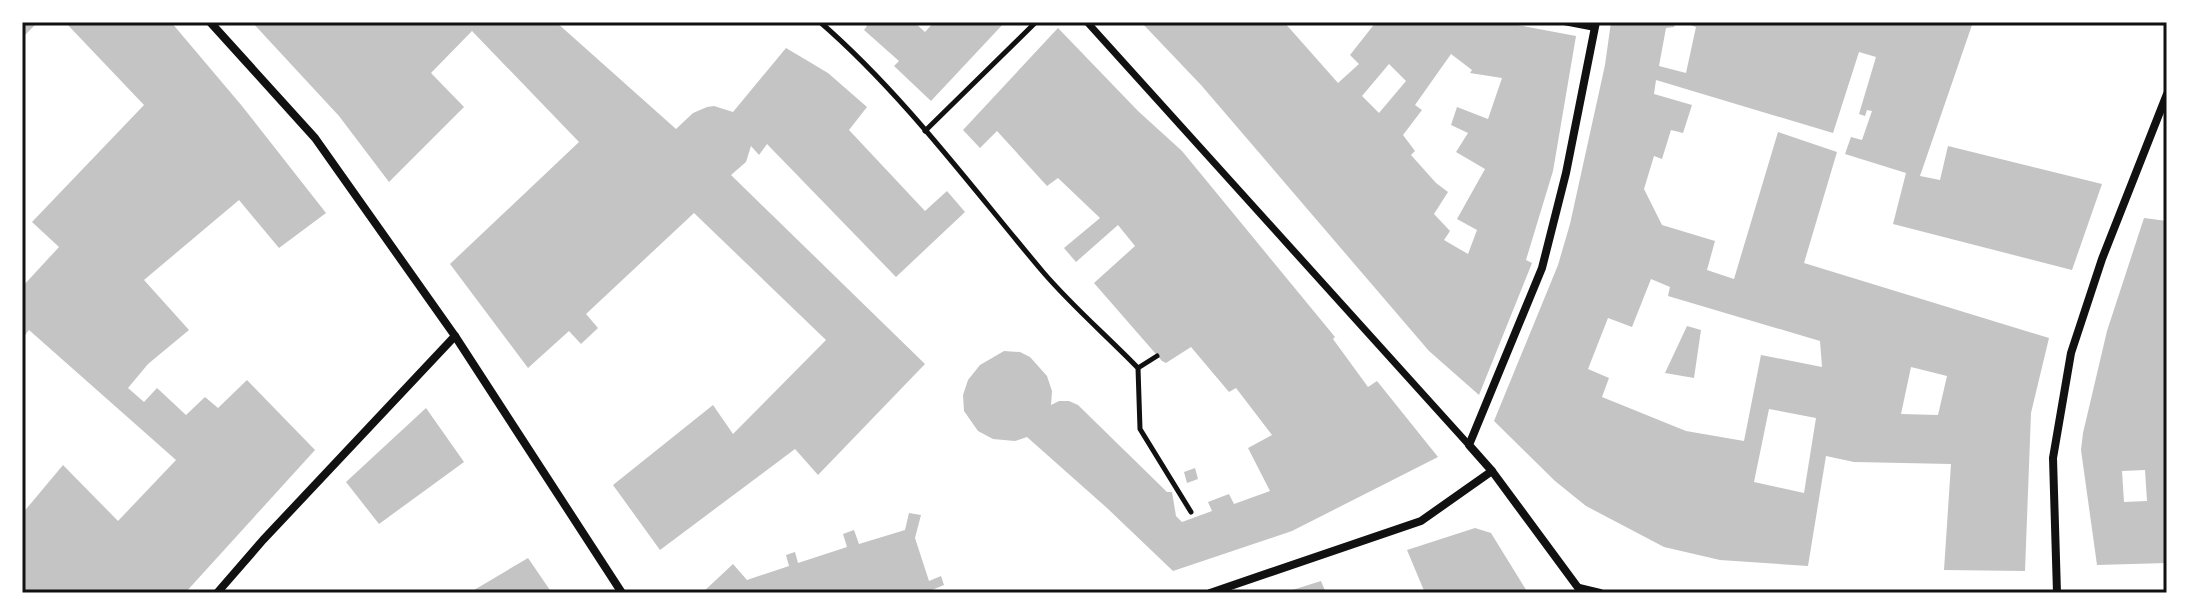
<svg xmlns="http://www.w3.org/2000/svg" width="2189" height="615" font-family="Karla,sans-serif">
  <rect width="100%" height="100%" fill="#fff"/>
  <g fill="#c4c4c4" fill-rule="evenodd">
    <polygon points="22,22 38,22 22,38"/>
    <polygon points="65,22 171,22 242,106 326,213 279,248 239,200 144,280 189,330 148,364 128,388 144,402 157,388 186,415 205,397 218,408 247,380 315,450 185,593 22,593 22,514 63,465 118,521 176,460 29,330 22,339 22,287 59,247 32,222 144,105"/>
    <polygon points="252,22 556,22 676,129 693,113 707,107 714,106 733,112 786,48 828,73 867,107 849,130 925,211 947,191 965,212 896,277 767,144 759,155 751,146 746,162 731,175 925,364 818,475 795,449 660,550 613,485 713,405 733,434 826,340 694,213 586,314 598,328 581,344 569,331 528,368 450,264 579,142 472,31 431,73 464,107 389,182 339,116"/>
    <polygon points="862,22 914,22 925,32 934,22 1005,22 931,101 894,66 899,61 864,30 867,26"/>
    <path d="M1141 22H1284L1338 83 1359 64 1350 55 1376 22H1502L1576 36 1553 171 1526 260 1532 263 1479 395 1429 351 1201 85ZM1451 54 1472 70 1470 73 1502 78 1488 119 1457 107 1451 125 1468 133 1456 152 1485 169 1457 219 1477 230 1468 254 1444 240 1450 231 1434 214 1448 192 1436 183 1411 155 1415 151 1403 135 1422 110 1415 105ZM1389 64 1406 81 1379 113 1362 96Z"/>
    <path d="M1611 22H1676L1674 27 1666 28 1659 66 1686 73 1696 27 1682 22H1973L1920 176 1940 180 1948 146 2102 184 2072 270 1893 224 1906 173 1845 154 1851 137 1862 140 1872 111 1867 110 1865 116 1859 114 1876 57 1859 52 1833 133 1656 80 1654 94 1692 105 1683 133 1671 130 1662 159 1654 156 1644 189 1662 225 1715 241 1707 270 1734 279 1778 132 1837 152 1804 263 2049 338 2031 413 2025 571 1944 570 1951 464 1854 462 1826 456 1808 566 1720 560 1664 547 1586 506 1555 481 1494 421 1558 265 1570 224 1605 65ZM1651 279 1670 287 1668 296 1820 341 1822 367 1761 355 1744 441 1686 431 1602 397 1609 378 1588 369 1608 318 1632 327ZM1911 367 1947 376 1938 415 1901 414ZM1769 409 1816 418 1804 493 1754 482Z"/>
    <polygon points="1058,28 1138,111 1182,151 1335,337 1333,339 1368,387 1377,381 1438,457 1292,531 1173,571 1107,508 1027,437 1015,441 993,439 978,431 964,411 963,395 968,380 980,365 1004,351 1020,352 1030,357 1047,376 1052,391 1051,405 1059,401 1069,401 1078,405 1167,492 1172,492 1176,516 1182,522 1212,511 1208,502 1229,494 1234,504 1270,491 1248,448 1272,435 1236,388 1229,392 1191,347 1166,363 1162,361 1094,283 1135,246 1118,225 1076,262 1064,248 1100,218 1058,178 1047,186 997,131 980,148 963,130"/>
    <path d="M2144 218 2167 221V563L2097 565 2081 450 2083 433 2107 331ZM2145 470 2147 501 2124 502 2122 471Z"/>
    <polygon points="1687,326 1701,330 1694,378 1665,373"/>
    <polygon points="426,408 464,462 379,524 346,482"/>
    <polygon points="1195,468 1198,479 1187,483 1184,472"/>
    <polygon points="909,513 921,515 915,538 929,581 941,576 944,585 932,590 933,593 702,593 733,564 747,580 789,566 786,555 795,552 798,563 847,547 843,534 854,530 859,544 905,530"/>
    <polygon points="1475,528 1491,533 1528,593 1425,593 1407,550"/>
    <polygon points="528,558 552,593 469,593"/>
    <polygon points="1321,581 1326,593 1286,593 1286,592"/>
  </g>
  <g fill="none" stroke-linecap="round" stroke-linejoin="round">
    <g stroke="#111" stroke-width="5">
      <path d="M820 22C904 95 972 188 1043 272 1072 306 1107 336 1138 368L1140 429 1191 512"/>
      <polyline points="925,131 1036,22"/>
      <polyline points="1138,368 1157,356"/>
    </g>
    <polyline stroke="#111" stroke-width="6" points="1564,22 1595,28"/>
    <polyline stroke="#111" stroke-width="7" points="1087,22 1469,445"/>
    <g stroke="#111" stroke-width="8">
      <polyline points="210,22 315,138 455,336 622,593"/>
      <polyline points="1579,588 1600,593"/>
      <polyline points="217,593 263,540 455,336"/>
      <polyline points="1210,593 1421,521 1492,471"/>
      <polyline points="1582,593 1492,471 1469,445 1542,268 1566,173 1596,22"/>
      <polyline points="2057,593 2053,458 2071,353 2102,259 2167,94"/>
    </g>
  </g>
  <rect width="2189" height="615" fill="none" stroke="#ffffff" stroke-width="48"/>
  <rect x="24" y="24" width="2141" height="567" fill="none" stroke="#111" stroke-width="3"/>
</svg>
